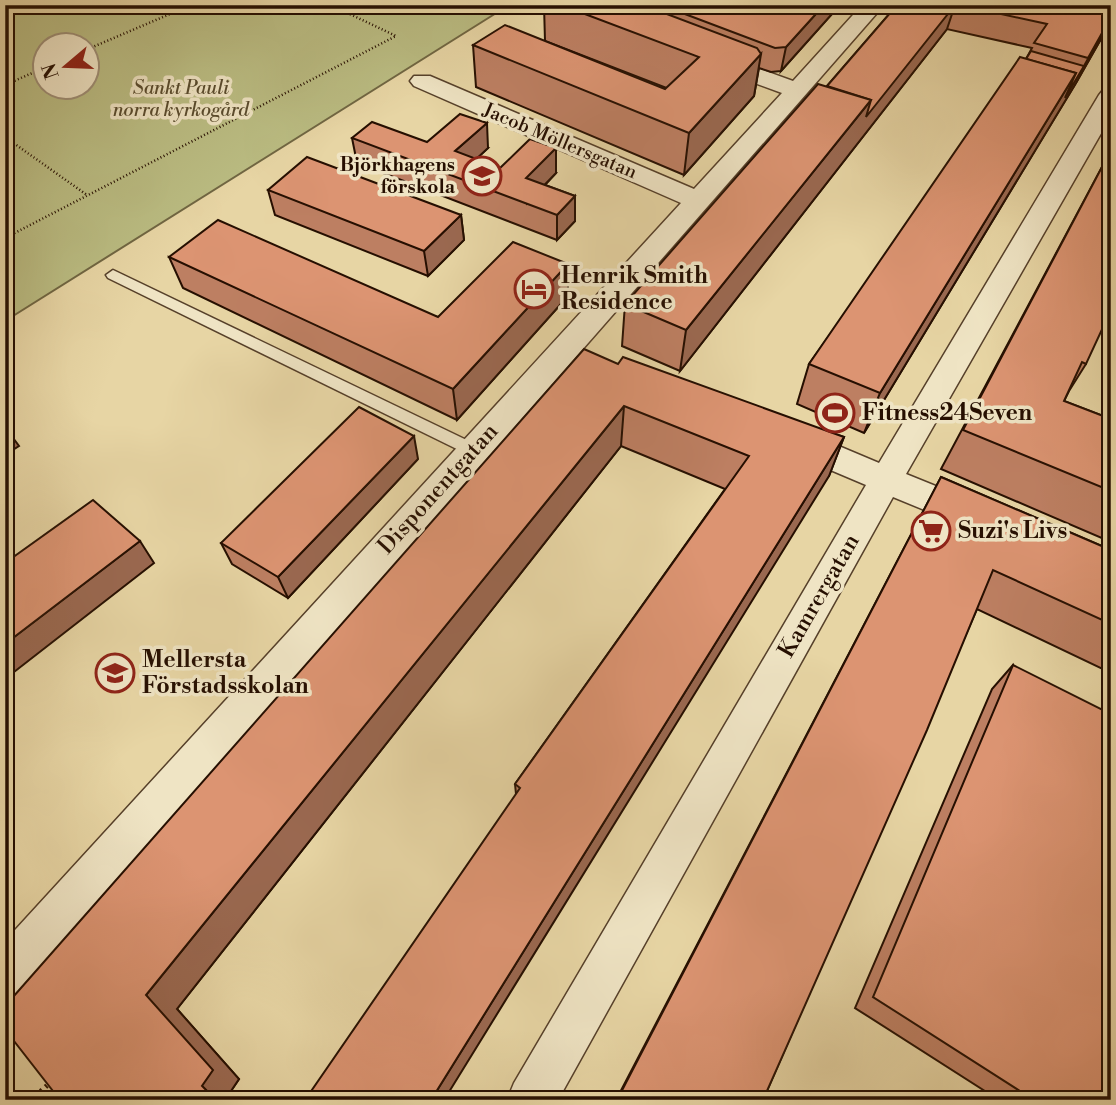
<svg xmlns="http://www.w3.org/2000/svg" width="1116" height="1105" font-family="'Libre Bodoni',serif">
  <rect width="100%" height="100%" fill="#e7d5a4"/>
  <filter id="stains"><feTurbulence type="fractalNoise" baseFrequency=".00286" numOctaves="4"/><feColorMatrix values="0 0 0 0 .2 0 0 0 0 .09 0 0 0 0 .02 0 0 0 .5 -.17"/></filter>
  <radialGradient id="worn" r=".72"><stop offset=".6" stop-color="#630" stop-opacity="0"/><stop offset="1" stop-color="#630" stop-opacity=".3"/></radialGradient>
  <path fill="#babc82" stroke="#706642" stroke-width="2" fill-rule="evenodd" d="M5 5H509L5 321ZM46 46H88V88H46Z"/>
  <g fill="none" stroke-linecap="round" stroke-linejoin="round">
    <defs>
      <polygon id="service" points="113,270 479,446 481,450 473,456 467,454 108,278 106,275"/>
      <g id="minor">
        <polygon points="862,5 884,5 21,991 5,998 5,941 681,203 414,86 410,81 414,76 430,76 694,189 782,93 705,65 702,60 705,55 721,55 793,81"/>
        <polygon points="984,5 1026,5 1111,22 1111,35 994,11"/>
        <polygon points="1111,88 1111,116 906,474 985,506 990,516 985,526 973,530 893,497 558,1100 507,1100 514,1083 866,485 781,449 776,440 781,431 792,428 803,431 879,463 1099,95 1103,90"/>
      </g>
    </defs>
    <use href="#service" stroke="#56402a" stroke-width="3"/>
    <use href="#minor" stroke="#56402a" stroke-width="3"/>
    <g stroke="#260f01" stroke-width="2.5" stroke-dasharray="1 2.5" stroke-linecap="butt">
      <polyline points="88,49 191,5"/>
      <polyline points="5,85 46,67"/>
      <polyline points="5,137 87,195"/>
      <polyline points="5,238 396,36 331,5"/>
    </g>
    <polyline stroke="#260f01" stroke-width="5" stroke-dasharray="2 4.5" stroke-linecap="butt" points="31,1100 51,1082"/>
    <use href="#service" fill="#efe4c4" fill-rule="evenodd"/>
    <use href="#minor" fill="#efe4c4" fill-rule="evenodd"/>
  </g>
  <g fill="#bd7f62" stroke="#260f01" stroke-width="2">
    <polygon points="544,5 740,5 762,13 770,5 840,5 781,71 771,72 759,68 754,96 684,175 476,87 473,45 665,89 667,88 545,41"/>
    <polygon points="897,5 1070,5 1101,39 1076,83 864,433 797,404 809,364 1026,59 1032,48 947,29 680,371 622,346 625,304 827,86"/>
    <polygon points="1073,5 1111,5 1111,13"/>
    <polygon points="352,138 427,142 488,148 476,159 500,168 556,173 545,185 575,196 575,221 557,240 357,163"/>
    <polygon points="1111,150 1086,364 1069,391 1064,401 1111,419 1111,542 941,469"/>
    <polygon points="268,190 461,215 464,240 428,276 275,215"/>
    <polygon points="169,257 438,317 568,264 568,296 457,420 183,288"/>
    <polygon points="618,364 844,437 829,476 516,794 515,784 725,489 621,446 177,1009 239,1079 229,1094 236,1100 60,1100"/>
    <polygon points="418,459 288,598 232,564 221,543"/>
    <polygon points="941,477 1111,550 1111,673 977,609 763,1100 616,1100"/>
    <polygon points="1013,665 1111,1100 999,1100 855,1008 992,689"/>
  </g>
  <g fill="#9a6850" stroke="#260f01" stroke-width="2">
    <polygon points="824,5 840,5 781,71 786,47"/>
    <polygon points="955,5 947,29 680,371 686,330 871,100"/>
    <polygon points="1111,17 1101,39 1076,83 864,433 880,393 1076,73 1084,66"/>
    <polygon points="761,54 754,96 684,175 689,133"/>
    <polygon points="487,123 488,148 458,176 455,151"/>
    <polygon points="556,148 556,173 527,203 526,178"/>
    <polygon points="575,196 575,221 557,240 557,215"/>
    <polygon points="461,215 464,240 428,276 424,251"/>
    <polygon points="568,264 568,296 457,420 453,389"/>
    <polygon points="624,406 621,446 177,1009 239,1079 229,1094 236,1100 216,1100 202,1086 146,995"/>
    <polygon points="5,427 19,446 5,455"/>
    <polygon points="414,436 418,459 288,598 278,577"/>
    <polygon points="844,437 829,476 444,1100 431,1100"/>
    <polygon points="140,541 154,563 5,679 5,644"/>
  </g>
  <g fill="#dc9472" stroke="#260f01" stroke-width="2">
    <polygon points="561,5 643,5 757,48 761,54 689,133 473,45 505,25 665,89 699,57"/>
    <polygon points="661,5 740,5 762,13 770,5 824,5 786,47 775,48"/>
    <polygon points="897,5 955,5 866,117 871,100 827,86"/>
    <polygon points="960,5 1070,5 1111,14 1111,17 1088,58 1034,43 1047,24"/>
    <polygon points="1031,51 1084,66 1065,98 1076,73 1026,59"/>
    <polygon points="1020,57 1076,73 880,393 809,364"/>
    <polygon points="818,84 871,100 686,330 625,304"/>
    <polygon points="460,114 487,123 455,151 500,168 530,139 556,148 526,178 575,196 557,215 352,138 372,122 427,142"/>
    <polygon points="1111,150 1111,310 1086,364 1082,362 1064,401 1111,419 1111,491 963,430"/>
    <polygon points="307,157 461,215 424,251 268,190"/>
    <polygon points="218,220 438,317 513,242 568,264 453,389 169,257"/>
    <polygon points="584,349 618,364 623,357 844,437 431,1100 305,1100 520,788 515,784 749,456 624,406 146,995 213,1070 202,1086 216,1100 60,1100 7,1032 13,997"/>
    <polygon points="359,407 414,436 278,577 221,543"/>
    <polygon points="941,477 1111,550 1111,624 993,570 927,730 763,1100 617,1100"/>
    <polygon points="93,500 140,541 5,644 5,563"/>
    <polygon points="1013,665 1111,714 1111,1100 1034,1100 873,997"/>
  </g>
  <defs>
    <symbol id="school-ring" viewBox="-11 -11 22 22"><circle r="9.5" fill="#efe4c4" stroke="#8f2418" stroke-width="1.5"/><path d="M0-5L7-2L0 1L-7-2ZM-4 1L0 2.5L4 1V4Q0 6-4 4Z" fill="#8f2418"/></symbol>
    <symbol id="hotel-ring" viewBox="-11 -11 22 22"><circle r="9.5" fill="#efe4c4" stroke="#8f2418" stroke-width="1.5"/><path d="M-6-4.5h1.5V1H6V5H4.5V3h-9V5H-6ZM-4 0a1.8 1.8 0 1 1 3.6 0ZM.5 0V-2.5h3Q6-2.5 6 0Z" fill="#8f2418"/></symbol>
    <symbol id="stadium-ring" viewBox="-11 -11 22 22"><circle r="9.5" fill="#efe4c4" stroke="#8f2418" stroke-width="1.5"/><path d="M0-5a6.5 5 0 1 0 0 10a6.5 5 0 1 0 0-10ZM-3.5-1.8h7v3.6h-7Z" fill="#8f2418"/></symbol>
    <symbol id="supermarket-ring" viewBox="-11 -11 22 22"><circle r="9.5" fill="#efe4c4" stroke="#8f2418" stroke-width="1.5"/><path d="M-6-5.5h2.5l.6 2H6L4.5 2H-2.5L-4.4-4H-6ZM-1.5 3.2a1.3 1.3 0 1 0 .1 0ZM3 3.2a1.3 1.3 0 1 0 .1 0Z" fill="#8f2418"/></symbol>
  </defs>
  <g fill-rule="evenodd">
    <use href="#school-ring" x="460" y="154" width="44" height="44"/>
    <use href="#hotel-ring" x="512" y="267" width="44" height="44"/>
    <use href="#stadium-ring" x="813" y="391" width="44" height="44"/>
    <use href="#supermarket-ring" x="909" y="509" width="44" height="44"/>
    <use href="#school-ring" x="93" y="651" width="44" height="44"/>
  </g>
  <g text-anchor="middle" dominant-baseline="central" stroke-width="7" stroke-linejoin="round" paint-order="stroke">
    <g font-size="19" font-style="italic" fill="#5a4c2e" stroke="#efe4c4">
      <text x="181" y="88">Sankt Pauli<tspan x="181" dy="22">norra kyrkogård</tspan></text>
    </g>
    <g font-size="19" fill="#260f01" stroke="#efe4c4">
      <text transform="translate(560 141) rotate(23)">Jacob Möllersgatan</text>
    </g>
    <g font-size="19" font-weight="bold" fill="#260f01" stroke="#efe4c4" text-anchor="end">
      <text x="455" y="165">Björkhagens<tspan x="455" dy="22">förskola</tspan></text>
    </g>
    <g font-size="23" font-weight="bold" fill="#260f01" stroke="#efe4c4" text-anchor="start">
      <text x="561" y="276">Henrik Smith<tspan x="561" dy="26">Residence</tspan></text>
      <text x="862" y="413">Fitness24Seven</text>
      <text x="958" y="531">Suzi's Livs</text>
      <text x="142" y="660">Mellersta<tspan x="142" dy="26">Förstadsskolan</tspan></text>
    </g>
    <g font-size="23" fill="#260f01" stroke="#efe4c4">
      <text transform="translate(438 489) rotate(-48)">Disponentgatan</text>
      <text transform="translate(819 596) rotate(-60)">Kamrergatan</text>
    </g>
  </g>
  <rect width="1116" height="1105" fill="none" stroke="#e7d5a4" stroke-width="28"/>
  <rect x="7" y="7" width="1102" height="1091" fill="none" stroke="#260f01" stroke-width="3.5"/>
  <rect x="14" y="14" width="1088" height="1077" fill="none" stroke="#260f01" stroke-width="2"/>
  <g transform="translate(66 66) rotate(251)"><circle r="33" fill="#efe4c4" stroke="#9f8f76" stroke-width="2"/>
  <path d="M0-5L12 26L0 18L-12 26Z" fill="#8f2418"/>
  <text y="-10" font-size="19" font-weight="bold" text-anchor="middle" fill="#260f01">N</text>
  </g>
  <rect width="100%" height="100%" filter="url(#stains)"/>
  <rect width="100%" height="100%" fill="url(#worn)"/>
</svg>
